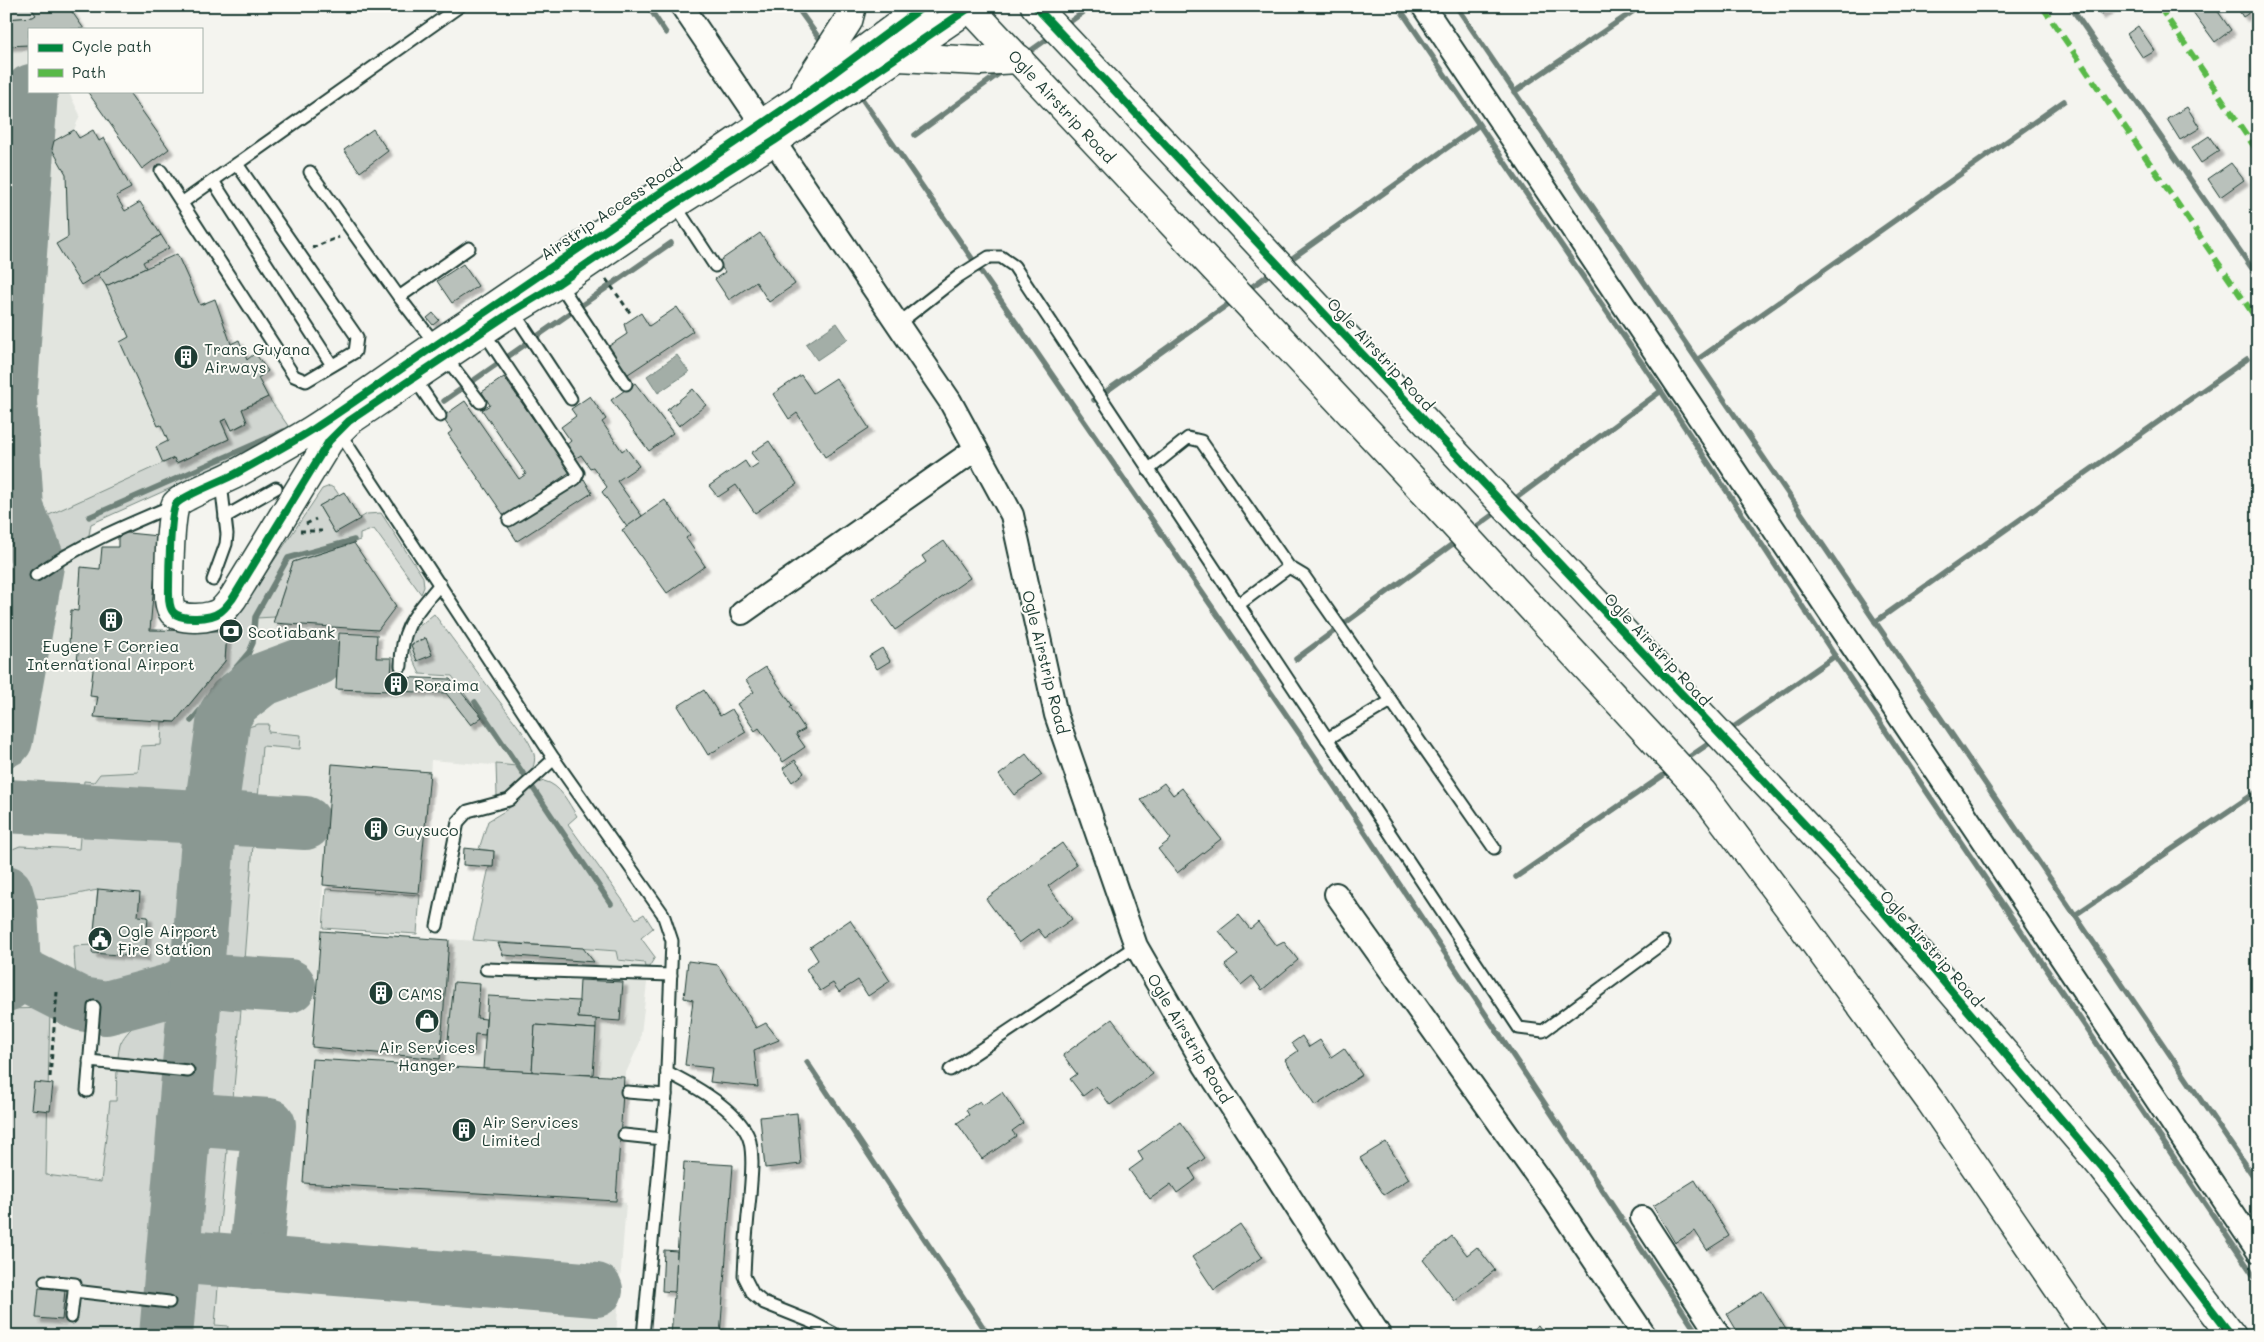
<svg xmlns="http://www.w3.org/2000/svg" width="2264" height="1342" font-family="Mali,sans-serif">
  <defs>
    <filter id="shadow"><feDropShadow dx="4.5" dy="4.5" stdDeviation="1" flood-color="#0004"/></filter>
  </defs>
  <rect width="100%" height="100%" fill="#f4f4ef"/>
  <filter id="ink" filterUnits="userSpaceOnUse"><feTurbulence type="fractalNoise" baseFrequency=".02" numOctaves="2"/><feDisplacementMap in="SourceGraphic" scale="10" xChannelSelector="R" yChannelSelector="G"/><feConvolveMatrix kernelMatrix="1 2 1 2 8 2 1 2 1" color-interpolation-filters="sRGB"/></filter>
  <g filter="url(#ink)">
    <polygon fill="#e2e5df" points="6,6 68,6 84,29 29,29 29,91 68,91 80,115 74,130 79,138 93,130 99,140 104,138 131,188 116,196 125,211 140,202 169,248 143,262 146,268 200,305 215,299 231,343 239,340 246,359 255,353 268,371 259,378 293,433 91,524 92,545 102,547 117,547 118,532 158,536 150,630 227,631 276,556 360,540 354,543 396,606 378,630 376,657 392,658 391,677 450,679 482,717 517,767 431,760 423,893 323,885 322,931 588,948 616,952 618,961 644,964 647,983 640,1042 624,1077 616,1201 626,1203 616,1336 6,1336"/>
    <g fill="#d1d6d1" stroke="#788a82">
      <polygon points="6,6 30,6 36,15 33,17 6,19"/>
      <path d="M268 397 293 433 91 524 89 535C80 540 67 550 57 550 37 550 36 527 49 515L174 458 177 463 229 439 221 421 227 419 232 430 247 423 242 409Z"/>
      <path d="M330 486 335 489 339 495 319 506 335 533 367 514 381 513 423 577 424 587 421 594 374 529 360 534V540L293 562 275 617 256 618 250 657 264 660 263 669C249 674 239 683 228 694 197 727 201 753 194 796L190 806 181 809 82 801 84 781 94 782 100 774 138 772 141 746 161 745 162 722H175L225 661 227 631 322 489Z"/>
      <polygon points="9,537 16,540 24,552 19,566 6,574 6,538"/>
      <path d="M434 614C457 645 480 676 503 706 513 721 529 737 534 754 539 772 513 796 497 796L496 764 516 766 452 676 420 674C403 638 403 639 434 614Z"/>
      <path d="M258 724H269L268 732 301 735 300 749 262 746 257 813 219 812C222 778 217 734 258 724Z"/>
      <path d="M544 781C561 785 568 803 577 816L568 824 636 919 644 914 653 928 641 938 655 957 649 967H645L644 963 618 960 616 951 473 940 489 867H493L494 851 479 849 488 821 508 809 535 784Z"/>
      <path d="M81 826 179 832C188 837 191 842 194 852L182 967C180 975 176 980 168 983 158 986 147 983 137 984 119 985 99 1003 82 986 73 977 75 958 74 946L93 945 98 890C80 893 35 905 21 894 14 888 12 881 10 873 7 865 4 858 8 851L20 846 79 849Z"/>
      <polygon points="218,840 253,845 244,960 241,966 235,971 212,968 206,960"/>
      <polygon points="326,889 420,895 417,934 323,928"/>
      <path d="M166 1004 174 1005 180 1012 154 1336H6V1009L50 1008 46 1175 101 1182 110 1101H116C117 1083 116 1062 120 1045 124 1031 152 1009 166 1004Z"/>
      <path d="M204 1007 241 1010 233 1098 231 1104C222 1114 212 1114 201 1107L196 1094Z"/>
      <polygon points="213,1136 224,1143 227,1151 219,1234 215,1242 203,1247 190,1241 185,1229 194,1146 204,1137"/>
      <polygon points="183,1272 219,1274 215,1325 228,1326 227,1336 177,1336"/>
    </g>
    <g fill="#a3aea7" stroke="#6e8179">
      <polygon points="837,323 848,339 817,360 806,344"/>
      <polygon points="677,355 689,372 658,393 647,376"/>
    </g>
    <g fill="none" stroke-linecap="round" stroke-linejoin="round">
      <g stroke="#6e8179" stroke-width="5.5">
        <polyline points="648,6 666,33"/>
        <polyline points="796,6 824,45"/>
        <polyline points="1398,6 1661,391 1835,656 2258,1282"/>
        <polyline points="1456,6 2258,1184"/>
        <polyline points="2070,6 2258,277"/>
        <polyline points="1064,26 1092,6"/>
        <polyline points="1026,54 1053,35"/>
        <polyline points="1514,92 1641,6"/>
        <polyline points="858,93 1303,739 1699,1336"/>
        <polyline points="915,135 1004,70"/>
        <polyline points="1287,262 1479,125"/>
        <polyline points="1246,291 1275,270"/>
        <polyline points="1697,360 2064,101"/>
        <polyline points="1094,400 1234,300"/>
        <polyline points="444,401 671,243"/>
        <polyline points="1512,501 1661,391"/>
        <polyline points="89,517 284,431"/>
        <polyline points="1469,532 1498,511"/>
        <polyline points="1875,622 2247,359"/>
        <polyline points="1296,659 1458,540"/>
        <polyline points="475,702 611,904"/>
        <polyline points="191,721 249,652 253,643 255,617 288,558 354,540"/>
        <polyline points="1728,731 1835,656"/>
        <polyline points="1682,762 1714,740"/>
        <polyline points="1516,877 1671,770"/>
        <polyline points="2075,915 2258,791"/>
        <polyline points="807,1062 989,1336"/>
      </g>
      <g stroke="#8a9892" stroke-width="54">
        <polyline points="6,740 38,560 17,508 10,401 31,91"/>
        <polyline points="6,806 305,823"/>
        <polyline points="6,892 11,909 14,970 6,985"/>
        <polyline points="14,970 81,1004 106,1008 169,991 196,980 289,986"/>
        <polyline points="184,1119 269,1125 255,1263"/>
        <polyline points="173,1256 596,1290"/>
        <polyline points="166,1336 210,817 224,717 234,701 261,680 317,659"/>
      </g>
    </g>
    <g fill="#b9c1bb" stroke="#1f3d34" filter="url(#shadow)">
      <polygon points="30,6 68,6 84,29 29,29 29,45 6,46 6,19 33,17 36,15"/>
      <polygon points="2094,6 2112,6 2100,15"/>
      <polygon points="2192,6 2214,6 2231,30 2215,42 2190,8"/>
      <polygon points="2236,6 2258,6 2258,7 2243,17"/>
      <polygon points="2138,26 2155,51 2143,58 2127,34"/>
      <polygon points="87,91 128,91 169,149 142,169"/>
      <polygon points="2187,107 2200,128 2180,140 2167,119"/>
      <polygon points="373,129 388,151 360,172 344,150"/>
      <polygon points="74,130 79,138 93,130 99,141 104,138 131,188 116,196 125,211 140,202 161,235 81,285 56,244 68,237 66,174 52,149 54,141"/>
      <polygon points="2209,136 2219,151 2201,163 2191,148"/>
      <polygon points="2231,163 2244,180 2220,197 2208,179"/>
      <polygon points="760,233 795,284 769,302 756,282 729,300 715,279 725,272 718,262"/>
      <polygon points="161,235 169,248 143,262 146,268 106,286 98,274"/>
      <polygon points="177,254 200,305 215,299 231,344 239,340 247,360 255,353 268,371 258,378 268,397 242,409 247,422 232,430 227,419 221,421 229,439 176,463 174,458 163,463 156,447 168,441 161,425 158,426 120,342 129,337 106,286"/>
      <polygon points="463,264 478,286 452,303 437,281"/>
      <polygon points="677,307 693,331 625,376 606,348 627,334 624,324 641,313 649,326"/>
      <polygon points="433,313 439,320 433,325 427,318"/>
      <polygon points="801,375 813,393 836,378 869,428 825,457 797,413 789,419 773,394"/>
      <polygon points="504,377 570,472 505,517 448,434 452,431 442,417 465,401 519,479 526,474 482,410 490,405 482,392"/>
      <polygon points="635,383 673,433 649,451 611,400"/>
      <polygon points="693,389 706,405 679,426 667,410"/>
      <polygon points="590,396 606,419 602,422 622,451 626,448 639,466 617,481 642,516 627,527 602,492 607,487 593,467 590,468 581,455 576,458 566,445 571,441 561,427 576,416 571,409"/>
      <polygon points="769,441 797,484 755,513 736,485 718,497 709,486 745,461 750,469 759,463 751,453"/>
      <polygon points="584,479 592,493 517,541 508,527"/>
      <polygon points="344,492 360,519 335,533 319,506"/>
      <polygon points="665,500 690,535 686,538 705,566 667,593 622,530"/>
      <polygon points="118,532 158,536 150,630 227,631 225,661 175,722 94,717 98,697 90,696 94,662 77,660 79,646 69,645 71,610 78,611 81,567 100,569 102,547 118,547"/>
      <polygon points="944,541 970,578 895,630 873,599 926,562 922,556"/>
      <polygon points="354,543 396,606 378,630 273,623 293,562"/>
      <polygon points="339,633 377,635 376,658 392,658 391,677 450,679 482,717 471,725 446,693 336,689"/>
      <polygon points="426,638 432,655 417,661 411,645"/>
      <polygon points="882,648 890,661 877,669 869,656"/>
      <polygon points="766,667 792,705 790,707 805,729 796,734 805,747 783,762 759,728 755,731 737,704 754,692 746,680"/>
      <polygon points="704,690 720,716 732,709 746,732 708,755 678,706"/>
      <polygon points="1026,754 1042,775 1014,795 999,775"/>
      <polygon points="795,760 804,773 792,782 783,768"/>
      <polygon points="332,764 430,772 419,893 323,885"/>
      <polygon points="1164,783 1173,795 1182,788 1221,839 1177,873 1158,849 1171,839 1141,800"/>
      <polygon points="1062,843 1077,865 1048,886 1072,919 1045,938 1038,929 1019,943 986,899"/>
      <polygon points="464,848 494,851 493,867 463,865"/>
      <polygon points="98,889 140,893 138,916 148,917 145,957 92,953"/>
      <polygon points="1239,915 1250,929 1258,922 1276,946 1284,942 1298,960 1262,990 1252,976 1241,985 1225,965 1238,955 1219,931"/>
      <polygon points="850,920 890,981 868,996 858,980 839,992 833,983 820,991 806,969 818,960 810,947"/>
      <polygon points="321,931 449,940 440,1059 312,1047"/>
      <polygon points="498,943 583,948 594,962 503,955"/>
      <polygon points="688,961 718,965 756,1028 766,1023 779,1040 754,1050 758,1087 710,1082 712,1068 685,1065 693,1000 684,998"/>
      <polygon points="580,980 623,982 620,1021 578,1018"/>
      <polygon points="454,982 480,984 477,1018 486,1019 485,1035 475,1034 474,1052 447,1049"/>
      <polygon points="488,996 579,1001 578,1018 596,1019 596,1029 535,1025 532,1072 483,1069"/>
      <polygon points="1112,1019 1153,1074 1110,1105 1096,1086 1083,1096 1070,1079 1077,1074 1063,1055"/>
      <polygon points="535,1025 596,1029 593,1075 532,1072"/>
      <polygon points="1302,1036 1309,1047 1320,1040 1331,1057 1344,1048 1362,1075 1315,1106 1285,1060 1298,1051 1292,1043"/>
      <polygon points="312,1059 624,1077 616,1201 303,1183"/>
      <polygon points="34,1082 53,1084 50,1111 31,1109"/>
      <polygon points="1002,1092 1023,1123 1012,1131 1016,1136 982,1159 957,1123 969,1115 966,1110 980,1101 983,1105"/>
      <polygon points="797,1113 801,1164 765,1168 760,1117"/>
      <polygon points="1180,1122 1205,1158 1190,1169 1196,1179 1177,1193 1171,1184 1150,1199 1129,1170 1143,1160 1138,1152"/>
      <polygon points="1386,1142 1409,1179 1384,1195 1360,1158"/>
      <polygon points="684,1162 733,1165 720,1336 671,1336"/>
      <polygon points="1695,1180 1729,1236 1707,1250 1695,1231 1675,1243 1653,1206"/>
      <polygon points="1240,1224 1262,1257 1214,1290 1192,1257"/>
      <polygon points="1452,1236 1467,1255 1477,1247 1495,1270 1455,1301 1423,1260"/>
      <polygon points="664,1250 677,1251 675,1292 662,1291"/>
      <polygon points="39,1288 65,1290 62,1320 36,1318"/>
      <polygon points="1762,1291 1790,1336 1740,1336 1727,1314"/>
      <polygon points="1538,1325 1546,1336 1524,1336"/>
      <polygon points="761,1331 778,1332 778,1336 760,1336"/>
    </g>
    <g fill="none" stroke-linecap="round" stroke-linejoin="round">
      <defs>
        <g id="lane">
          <polyline points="161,171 294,376 306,381 355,352 357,337 237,164"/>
          <polyline points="310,172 399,297 480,402"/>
          <polyline points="213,181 332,365"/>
          <polyline points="183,202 460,6"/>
          <polyline points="675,205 715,266"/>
          <polyline points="559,283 626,384"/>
          <polyline points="399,297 469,248"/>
          <polyline points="513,311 571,399"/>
          <polyline points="898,324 959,276 989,257 1001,257 1014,266 1519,1028 1543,1031 1664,942"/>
          <polyline points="483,331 578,473 575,479 509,520"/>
          <polyline points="414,378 440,416"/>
          <polyline points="339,432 554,759 663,914 672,941 666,1095 643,1336"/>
          <polyline points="1148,470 1188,438 1201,441 1289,567 1304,576 1494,848"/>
          <polyline points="225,517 276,488"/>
          <path d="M36 575C79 545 124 526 172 506"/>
          <polyline points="213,580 226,544 227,534 221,483"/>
          <polyline points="1238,605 1289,567"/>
          <path d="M401 666C401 625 416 614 440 584"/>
          <polyline points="1327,739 1391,701"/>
          <polyline points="437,926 458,822 468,811 509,800 554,759"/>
          <polyline points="486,969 671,975"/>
          <polyline points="89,1061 188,1071"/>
          <polyline points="950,1070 1136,946"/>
          <path d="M667 1072C693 1085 743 1112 750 1142 754 1160 751 1178 750 1196 747 1223 745 1249 744 1276L753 1294 764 1303 809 1321 838 1336"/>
          <polyline points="87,1091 94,1007"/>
          <polyline points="627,1092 666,1095"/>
          <polyline points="624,1135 662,1139"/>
          <polyline points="45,1281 75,1284 71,1317"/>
          <polyline points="74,1291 169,1302"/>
        </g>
        <g id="street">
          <polyline points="682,6 950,401 1012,515 1056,715 1136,946 1205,1066 1380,1336"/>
          <polyline points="1423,6 2258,1251"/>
          <polyline points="742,613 976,449"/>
          <polyline points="1336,894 1554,1200 1645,1336"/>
          <polyline points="1642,1218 1719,1336"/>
        </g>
        <g id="secondary">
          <path d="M924 6 797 100 475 319C420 354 368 394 312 430 288 445 262 459 237 473 223 481 184 495 176 504 170 512 169 573 169 586 169 594 168 606 173 612 181 621 211 619 220 612 225 609 229 603 233 598L329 441 349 421 513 311 559 283 675 204 774 141 972 6"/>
          <polyline points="968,6 1389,454 1702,792 1793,913 1931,1102 2091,1336"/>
          <polyline points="1035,6 1852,875 2103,1168 2232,1336"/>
          <polyline points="898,57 980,61 1019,59"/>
          <polyline points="806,86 848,21 852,6"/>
        </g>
      </defs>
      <use href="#lane" stroke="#1f3d34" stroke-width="15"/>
      <use href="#street" stroke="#1f3d34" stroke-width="26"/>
      <use href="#secondary" stroke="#1f3d34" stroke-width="31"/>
      <g stroke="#1f3d34" stroke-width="3" stroke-dasharray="5 4" stroke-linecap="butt">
        <polyline points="312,248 339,237"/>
        <polyline points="606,279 631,314"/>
        <polyline points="306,524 316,519"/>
        <polyline points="300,531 322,531"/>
        <polyline points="50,1077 57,992"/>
      </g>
      <use href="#lane" stroke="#fdfcf7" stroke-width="11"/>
      <use href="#street" stroke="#fdfcf7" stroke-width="22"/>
      <use href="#secondary" stroke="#fdfcf7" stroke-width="28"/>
      <g stroke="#58b947" stroke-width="6" stroke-dasharray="12 6" stroke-linecap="butt">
        <polyline points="2042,6 2258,321"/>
        <polyline points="2159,6 2258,152"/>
      </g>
      <defs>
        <g id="cycleway">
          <path d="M924 6 797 100 475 319C420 354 368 394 312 430 288 445 262 459 237 473 223 481 184 495 176 504 170 512 169 573 169 586 169 594 168 606 173 612 181 621 211 619 220 612 225 609 229 603 233 598L329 441 349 421 513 311 559 283 675 204 774 141 972 6"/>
          <polyline points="1035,6 1852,875 2103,1168 2232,1336"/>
        </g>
      </defs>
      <use href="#cycleway" stroke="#fdfcf7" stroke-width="11"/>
      <use href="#cycleway" stroke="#00873e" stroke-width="8"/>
    </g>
  </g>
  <defs>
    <symbol id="building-disc" viewBox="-11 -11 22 22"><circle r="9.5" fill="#1f3d34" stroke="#fdfcf7"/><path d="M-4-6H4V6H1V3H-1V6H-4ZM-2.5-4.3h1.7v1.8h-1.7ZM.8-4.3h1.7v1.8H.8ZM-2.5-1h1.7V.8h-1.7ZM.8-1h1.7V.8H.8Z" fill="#fff"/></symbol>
    <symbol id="bank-disc" viewBox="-11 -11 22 22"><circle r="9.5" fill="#1f3d34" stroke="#fdfcf7"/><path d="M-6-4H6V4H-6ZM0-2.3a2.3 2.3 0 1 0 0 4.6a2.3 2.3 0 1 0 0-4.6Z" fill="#fff"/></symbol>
    <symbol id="civic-disc" viewBox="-11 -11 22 22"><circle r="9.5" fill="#1f3d34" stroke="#fdfcf7"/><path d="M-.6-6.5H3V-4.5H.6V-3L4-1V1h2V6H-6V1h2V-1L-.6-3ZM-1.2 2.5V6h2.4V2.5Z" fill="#fff"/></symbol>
    <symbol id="shop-disc" viewBox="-11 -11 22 22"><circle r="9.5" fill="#1f3d34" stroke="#fdfcf7"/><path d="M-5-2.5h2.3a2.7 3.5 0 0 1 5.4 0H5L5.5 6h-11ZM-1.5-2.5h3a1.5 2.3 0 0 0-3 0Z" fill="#fff"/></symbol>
  </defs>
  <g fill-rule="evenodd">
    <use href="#building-disc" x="172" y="343" width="28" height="28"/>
    <use href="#building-disc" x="97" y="606" width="28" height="28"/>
    <use href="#bank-disc" x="217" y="617" width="28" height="28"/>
    <use href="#building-disc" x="382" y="670" width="28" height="28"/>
    <use href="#building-disc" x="362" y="815" width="28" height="28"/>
    <use href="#civic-disc" x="86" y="925" width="28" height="28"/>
    <use href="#building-disc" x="367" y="979" width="28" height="28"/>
    <use href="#shop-disc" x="413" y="1007" width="28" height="28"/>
    <use href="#building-disc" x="450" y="1116" width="28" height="28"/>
  </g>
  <g text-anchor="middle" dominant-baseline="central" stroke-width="4" stroke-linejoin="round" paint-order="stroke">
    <g font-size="16" fill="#1f3d34" stroke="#fdfcf7">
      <text transform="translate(1062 106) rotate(47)">Ogle Airstrip Road</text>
      <text transform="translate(611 209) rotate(-34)">Airstrip Access Road</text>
      <text transform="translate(1381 354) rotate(47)">Ogle Airstrip Road</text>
      <text transform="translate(1658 649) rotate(47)">Ogle Airstrip Road</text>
      <text transform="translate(1046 662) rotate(76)">Ogle Airstrip Road</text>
      <text transform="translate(1932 948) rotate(49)">Ogle Airstrip Road</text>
      <text transform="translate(1190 1038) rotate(59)">Ogle Airstrip Road</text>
    </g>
    <g font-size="16" fill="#1f3d34" stroke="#fdfcf7" text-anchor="start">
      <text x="204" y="348">Trans Guyana<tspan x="204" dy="18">Airways</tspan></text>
      <text x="248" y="631">Scotiabank</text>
      <text x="111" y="645" text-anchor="middle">Eugene F Corriea<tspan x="111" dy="18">International Airport</tspan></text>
      <text x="414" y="684">Roraima</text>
      <text x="394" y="829">Guysuco</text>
      <text x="118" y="930">Ogle Airport<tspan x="118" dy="18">Fire Station</tspan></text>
      <text x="398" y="993">CAMS</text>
      <text x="427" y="1046" text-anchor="middle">Air Services<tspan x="427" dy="18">Hanger</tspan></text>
      <text x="482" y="1121">Air Services<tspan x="482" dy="18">Limited</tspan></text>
    </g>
  </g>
  <rect width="2264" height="1342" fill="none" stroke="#fdfcf7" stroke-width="25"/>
  <rect x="12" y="12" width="2239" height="1317" fill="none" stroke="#1f3d34" stroke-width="2" filter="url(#ink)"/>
  <rect x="28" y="28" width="175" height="65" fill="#fdfcf7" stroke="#a4b0a9"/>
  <rect x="38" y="44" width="25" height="8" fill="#00873e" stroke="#a4b0a9"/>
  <text x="72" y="52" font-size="15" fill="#1f3d34">Cycle path</text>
  <rect x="38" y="69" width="25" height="8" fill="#58b947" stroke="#a4b0a9"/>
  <text x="72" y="78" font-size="15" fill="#1f3d34">Path</text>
</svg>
